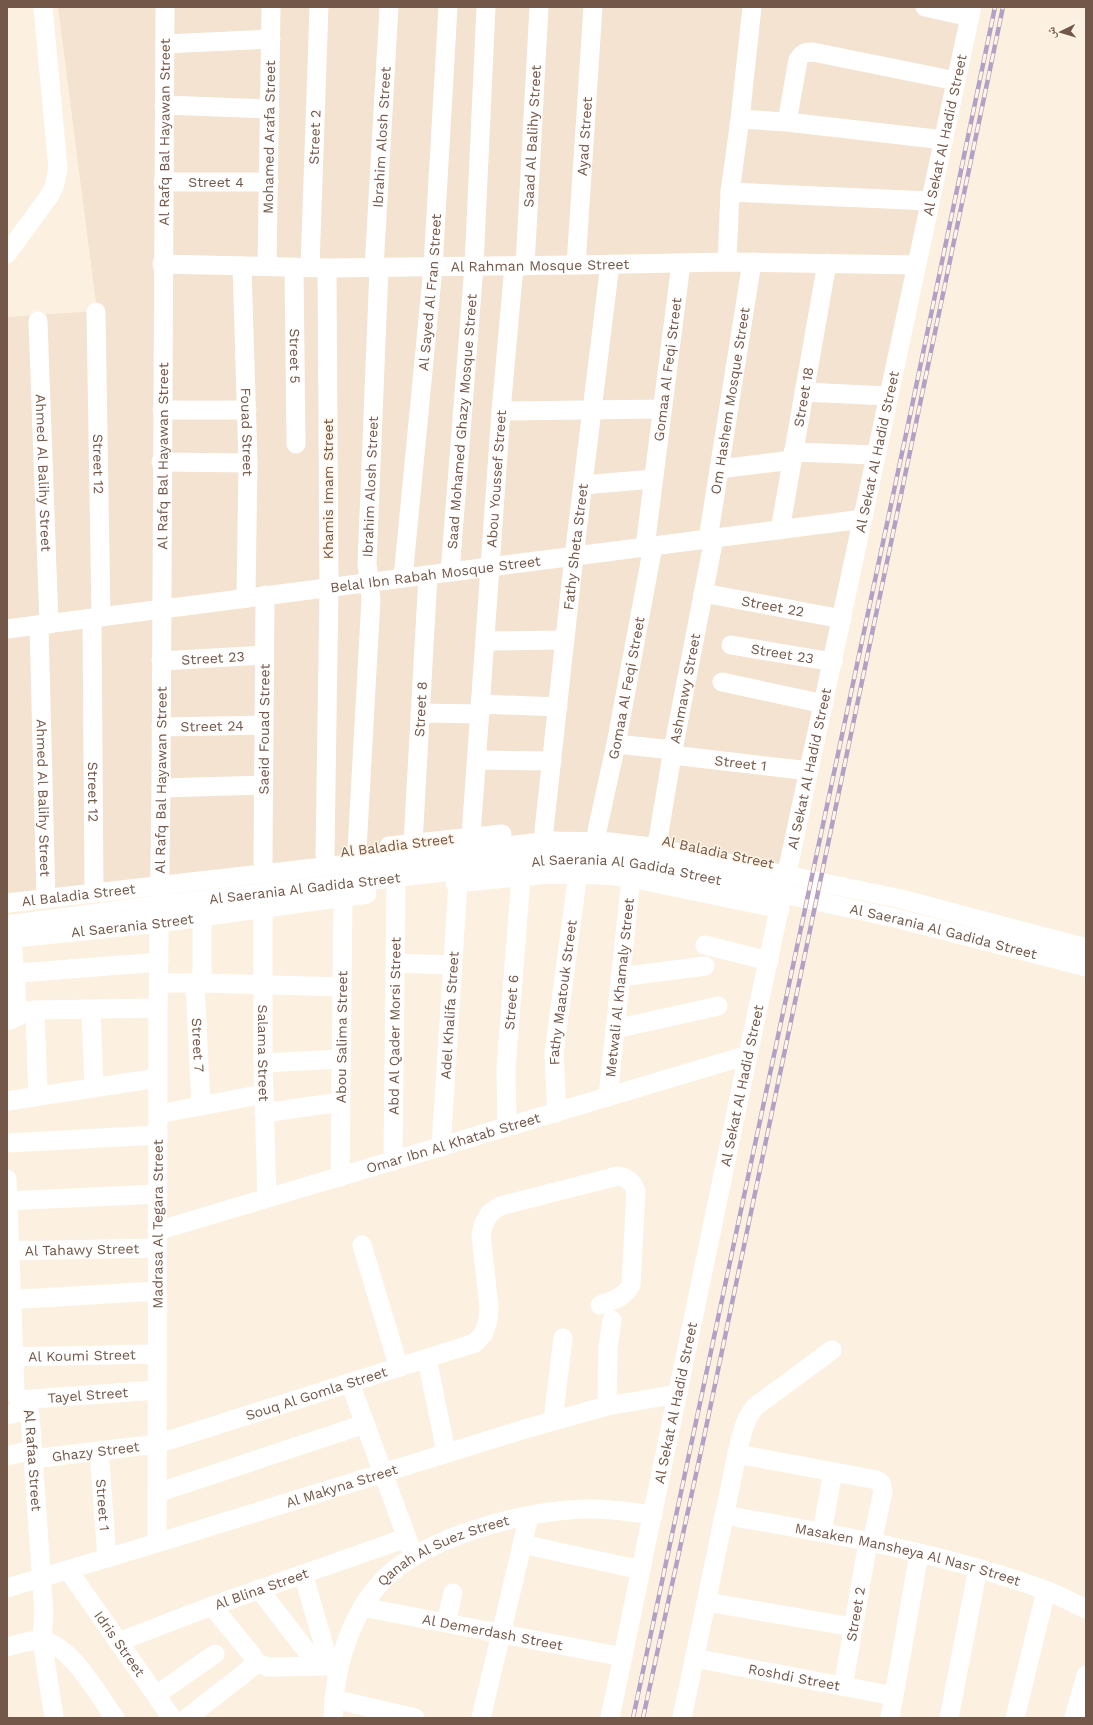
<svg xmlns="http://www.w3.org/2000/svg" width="1093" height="1725" font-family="'Work Sans','Noto Naskh Arabic',sans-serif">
  <rect width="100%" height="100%" fill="#fcf1e1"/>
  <polygon fill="#f3e3d0" points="58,7 982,7 796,872 647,842 7,894 7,317 97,311"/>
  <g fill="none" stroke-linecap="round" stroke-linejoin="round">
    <g stroke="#fff" stroke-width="19">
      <polyline points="925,7 970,17"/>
      <polyline points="165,44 271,39"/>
      <polyline points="164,105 270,109"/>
      <polyline points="740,119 787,122 944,140"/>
      <path d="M787 122 798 60C802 53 805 52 813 52L956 81"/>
      <path id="s1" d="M163 182H269"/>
      <polyline points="730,192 930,201"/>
      <polyline points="7,254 50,195 54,187 58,169 43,7"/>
      <polyline points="727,262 730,192 740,119 752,7"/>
      <path id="s2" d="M162 264 327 268 576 265 727 262 917 265"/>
      <path id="s3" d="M576 265 593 7"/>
      <path id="s4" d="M242 266 248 463 246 598"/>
      <path id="s5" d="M267 266 271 7"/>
      <path id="s6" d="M525 266 539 7"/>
      <path id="s7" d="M294 267 296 444"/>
      <path id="s8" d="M310 267 319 7"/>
      <path id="s9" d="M374 268 389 7"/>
      <path id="s10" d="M96 312 101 617"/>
      <path id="s11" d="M38 321 49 624"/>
      <polyline points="804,392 888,396"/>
      <polyline points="162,410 247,410"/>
      <polyline points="501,411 662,409"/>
      <polyline points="793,452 876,455"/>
      <polyline points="161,462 248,463"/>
      <polyline points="719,469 792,460"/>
      <polyline points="583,485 653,479"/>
      <path id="s12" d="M780 530 827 263"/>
      <path id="s13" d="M708 539 752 262"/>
      <path id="s14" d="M645 547 681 263"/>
      <path id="s15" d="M450 572 474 266 486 7"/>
      <path id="s16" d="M403 578 433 267 448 7"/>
      <path id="s17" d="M703 593 842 619"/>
      <path id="s18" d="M92 618 94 893"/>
      <path id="s19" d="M39 625 46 899"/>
      <path id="s20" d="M7 629 863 519"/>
      <polyline points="485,641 565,640"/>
      <path id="s21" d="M731 645 833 662"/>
      <path id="s22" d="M161 661 264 655"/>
      <polyline points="722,682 824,704"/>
      <polyline points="480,704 558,707"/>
      <polyline points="420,713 480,714"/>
      <path id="s23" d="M161 727 264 725"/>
      <polyline points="616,744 673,750"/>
      <path id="s24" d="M672 755 809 771"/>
      <polyline points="477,760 552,761"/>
      <polyline points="161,788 263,785"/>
      <path id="s25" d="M544 830 574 556 610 264"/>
      <path id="s26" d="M597 831 616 744 653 546"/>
      <path id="s27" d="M471 836 501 411 514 266"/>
      <path id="s28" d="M658 839 672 755 714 538"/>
      <path id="s29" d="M413 843 428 575"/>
      <polyline points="389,846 502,834"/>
      <path id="s30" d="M357 850 371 599 367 564 379 268"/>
      <polyline points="325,854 329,587 327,268"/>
      <path id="s31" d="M263 862 265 595"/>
      <polyline points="455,883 549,874 605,875 631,878 780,909"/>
      <path id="s32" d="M7 903 549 841 610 842 651 847 901 899 1086 948"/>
      <path id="s33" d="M263 908V1063L267 1198"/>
      <path id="s34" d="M7 925 159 905 548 860C584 858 619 860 655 866L895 918 1086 967"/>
      <path id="s35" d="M7 939 159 923 367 894"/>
      <polyline points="12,939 18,1016"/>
      <polyline points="705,945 769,961"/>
      <polyline points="395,963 452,965"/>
      <polyline points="7,974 159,962"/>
      <polyline points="620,977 705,966"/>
      <polyline points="158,983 202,983 342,987"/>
      <path id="s36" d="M195 983 201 1106"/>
      <polyline points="202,983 202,916"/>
      <polyline points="91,1009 94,1088"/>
      <polyline points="35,1010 38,1096"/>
      <path d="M7 1021C17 1018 24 1011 35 1010L158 1008"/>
      <polyline points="615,1029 718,1006"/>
      <polyline points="263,1063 341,1059"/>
      <path id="s37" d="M608 1097 631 878"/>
      <polyline points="7,1101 158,1078"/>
      <polyline points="264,1113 340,1102"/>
      <path id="s38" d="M557 1113 554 1053 578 873"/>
      <polyline points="158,1114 264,1094"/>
      <path id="s39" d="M507 1127 506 1069 521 877"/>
      <polyline points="7,1143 158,1135"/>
      <path id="s40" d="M441 1147 458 883"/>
      <path id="s41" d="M393 1161 396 890"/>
      <path id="s42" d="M340 1177 343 897"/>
      <path id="s43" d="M7 1179 15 1391C17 1401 28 1405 30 1415L44 1613 42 1640 54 1718"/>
      <polyline points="7,1201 157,1194"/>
      <path id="s44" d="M157 1231 748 1055"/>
      <polyline points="362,1245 399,1368"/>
      <path id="s45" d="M7 1251 157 1248"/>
      <polyline points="7,1300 157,1291"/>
      <path id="s46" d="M7 1357 157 1354"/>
      <polyline points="427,1359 446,1452"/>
      <polyline points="350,1383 411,1549"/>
      <path id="s47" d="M19 1400 157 1390"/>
      <polyline points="607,1406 608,1348 612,1320"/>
      <polyline points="7,1415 28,1410"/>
      <polyline points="553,1421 563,1338"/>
      <path id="s48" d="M99 1451 107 1558"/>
      <polyline points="737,1454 877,1480 881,1483 883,1491 872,1543"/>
      <polyline points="7,1456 32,1450"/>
      <path id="s49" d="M33 1459 157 1444 475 1343 484 1333 488 1320 489 1307 481 1235 484 1223 490 1213 500 1206 618 1176C628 1178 632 1181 636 1191L631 1285C624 1298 613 1300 600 1305"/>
      <polyline points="157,1493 365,1424"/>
      <path id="s50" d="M724 1515C832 1534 941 1552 1045 1590 1059 1595 1072 1603 1086 1609"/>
      <polyline points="822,1532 833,1472"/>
      <path id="s51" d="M157 1543 158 1008 161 788 165 7"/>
      <polyline points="522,1544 641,1570"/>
      <path id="s52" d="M68 1570 172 1718"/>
      <polyline points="303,1574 330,1666"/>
      <path id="s53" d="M7 1588 157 1543 525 1429 607 1406 678 1394"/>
      <polyline points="259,1589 318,1666"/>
      <polyline points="706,1602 853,1627"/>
      <path id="s54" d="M362 1607 623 1657"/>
      <polyline points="446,1623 453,1593"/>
      <path id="s55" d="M118 1642 212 1606 406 1538"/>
      <path d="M7 1647C18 1644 32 1639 43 1641 72 1646 98 1695 115 1718"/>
      <path id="s56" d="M694 1658 894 1696"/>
      <polyline points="254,1662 268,1667 275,1667 327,1666"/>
      <path id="s57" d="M843 1687 868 1542"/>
      <polyline points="156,1695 215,1654"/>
      <polyline points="334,1699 415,1718"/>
      <polyline points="187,1718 251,1668 254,1662 252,1655 212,1606"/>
      <path id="s58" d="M333 1718C334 1673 347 1623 376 1588 416 1538 522 1511 584 1509 607 1508 630 1512 653 1515"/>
      <polyline points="481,1718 529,1516"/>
      <path id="s59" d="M610 1718 748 1055 972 7"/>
      <path d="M682 1718 737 1454C741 1437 744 1419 756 1406L832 1350"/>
      <polyline points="890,1718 919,1554"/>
      <polyline points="949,1718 978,1568"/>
      <polyline points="1015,1718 1046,1591"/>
      <polyline points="1074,1718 1086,1675"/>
    </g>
    <defs>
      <g id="rail">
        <polyline points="633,1718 912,406 995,7"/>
        <polyline points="643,1718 703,1442 1003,7"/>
      </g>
    </defs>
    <use href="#rail" stroke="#b3a1c5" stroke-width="4.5"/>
    <use href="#rail" stroke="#fff5e7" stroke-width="3" stroke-dasharray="9" stroke-linecap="butt"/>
  </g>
  <g text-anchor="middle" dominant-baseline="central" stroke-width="3" stroke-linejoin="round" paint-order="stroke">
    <g font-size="14" fill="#735748" stroke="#fff5e7">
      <text stroke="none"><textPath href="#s51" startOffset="1411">Al Rafq Bal Hayawan Street</textPath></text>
      <text stroke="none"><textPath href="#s59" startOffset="1618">Al Sekat Al Hadid Street</textPath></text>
      <text stroke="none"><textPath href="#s6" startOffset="130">Saad Al Balihy Street</textPath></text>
      <text stroke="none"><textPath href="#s3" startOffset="129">Ayad Street</textPath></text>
      <text stroke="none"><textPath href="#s5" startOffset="129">Mohamed Arafa Street</textPath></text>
      <text stroke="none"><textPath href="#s8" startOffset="130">Street 2</textPath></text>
      <text stroke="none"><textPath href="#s9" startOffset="131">Ibrahim Alosh Street</textPath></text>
      <text stroke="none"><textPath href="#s1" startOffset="53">Street 4</textPath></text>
      <text stroke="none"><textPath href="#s2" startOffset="378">Al Rahman Mosque Street</textPath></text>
      <text stroke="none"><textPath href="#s16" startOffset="287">Al Sayed Al Fran Street</textPath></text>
      <text stroke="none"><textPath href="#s7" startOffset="89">Street 5</textPath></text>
      <text stroke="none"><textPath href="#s14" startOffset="179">Gomaa Al Feqi Street</textPath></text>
      <text stroke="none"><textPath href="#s12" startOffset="135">Street 18</textPath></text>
      <text stroke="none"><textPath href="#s13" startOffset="140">Om Hashem Mosque Street</textPath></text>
      <text stroke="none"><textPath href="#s15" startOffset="151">Saad Mohamed Ghazy Mosque Street</textPath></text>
      <text stroke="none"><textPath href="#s4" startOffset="166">Fouad Street</textPath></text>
      <text stroke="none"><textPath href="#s59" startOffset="1294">Al Sekat Al Hadid Street</textPath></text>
      <text stroke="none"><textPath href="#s51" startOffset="1087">Al Rafq Bal Hayawan Street</textPath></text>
      <text stroke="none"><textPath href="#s10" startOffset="152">Street 12</textPath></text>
      <text stroke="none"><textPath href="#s11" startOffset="152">Ahmed Al Balihy Street</textPath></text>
      <text stroke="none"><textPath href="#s27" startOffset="358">Abou Youssef Street</textPath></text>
      <text stroke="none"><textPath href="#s30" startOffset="364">Ibrahim Alosh Street</textPath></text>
      <text transform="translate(328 489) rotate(-90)">Khamis Imam Street</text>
      <text stroke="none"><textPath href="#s25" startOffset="285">Fathy Sheta Street</textPath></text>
      <text stroke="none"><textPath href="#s20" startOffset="432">Belal Ibn Rabah Mosque Street</textPath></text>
      <text stroke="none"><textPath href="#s17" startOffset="71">Street 22</textPath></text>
      <text stroke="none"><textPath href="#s21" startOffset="52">Street 23</textPath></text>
      <text stroke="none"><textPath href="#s22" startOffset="52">Street 23</textPath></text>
      <text stroke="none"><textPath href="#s26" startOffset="146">Gomaa Al Feqi Street</textPath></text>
      <text stroke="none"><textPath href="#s28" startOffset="153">Ashmawy Street</textPath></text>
      <text stroke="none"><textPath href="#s29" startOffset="134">Street 8</textPath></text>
      <text stroke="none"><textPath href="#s23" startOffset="51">Street 24</textPath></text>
      <text stroke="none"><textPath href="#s31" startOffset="133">Saeid Fouad Street</textPath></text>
      <text stroke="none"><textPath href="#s24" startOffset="69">Street 1</textPath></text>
      <text stroke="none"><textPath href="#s59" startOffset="970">Al Sekat Al Hadid Street</textPath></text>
      <text stroke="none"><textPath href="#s51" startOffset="763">Al Rafq Bal Hayawan Street</textPath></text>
      <text stroke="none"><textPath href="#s18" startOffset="174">Street 12</textPath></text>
      <text stroke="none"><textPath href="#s19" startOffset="173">Ahmed Al Balihy Street</textPath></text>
      <text transform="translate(397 845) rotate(-7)">Al Baladia Street</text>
      <text transform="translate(718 852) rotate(12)">Al Baladia Street</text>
      <text stroke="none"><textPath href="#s34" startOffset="624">Al Saerania Al Gadida Street</textPath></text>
      <text stroke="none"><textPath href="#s34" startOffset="300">Al Saerania Al Gadida Street</textPath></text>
      <text stroke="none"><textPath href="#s32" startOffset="72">Al Baladia Street</textPath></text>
      <text stroke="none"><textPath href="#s35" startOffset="126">Al Saerania Street</textPath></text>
      <text stroke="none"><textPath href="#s34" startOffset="948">Al Saerania Al Gadida Street</textPath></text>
      <text stroke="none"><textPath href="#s37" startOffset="110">Metwali Al Khamaly Street</textPath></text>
      <text stroke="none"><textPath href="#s38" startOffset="121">Fathy Maatouk Street</textPath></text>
      <text stroke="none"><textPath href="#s39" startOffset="125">Street 6</textPath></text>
      <text stroke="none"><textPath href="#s40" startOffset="132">Adel Khalifa Street</textPath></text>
      <text stroke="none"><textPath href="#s41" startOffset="135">Abd Al Qader Morsi Street</textPath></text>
      <text stroke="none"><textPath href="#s42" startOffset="140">Abou Salima Street</textPath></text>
      <text stroke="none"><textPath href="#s36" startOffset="62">Street 7</textPath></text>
      <text stroke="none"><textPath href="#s33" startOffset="145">Salama Street</textPath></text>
      <text stroke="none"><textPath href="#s59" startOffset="646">Al Sekat Al Hadid Street</textPath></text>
      <text stroke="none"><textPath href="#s44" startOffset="309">Omar Ibn Al Khatab Street</textPath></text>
      <text stroke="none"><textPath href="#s51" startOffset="319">Madrasa Al Tegara Street</textPath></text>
      <text stroke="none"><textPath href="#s45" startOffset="75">Al Tahawy Street</textPath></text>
      <text stroke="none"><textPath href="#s46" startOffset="75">Al Koumi Street</textPath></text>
      <text stroke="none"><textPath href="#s49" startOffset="292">Souq Al Gomla Street</textPath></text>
      <text stroke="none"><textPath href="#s47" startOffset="69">Tayel Street</textPath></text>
      <text stroke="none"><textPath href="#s59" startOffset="322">Al Sekat Al Hadid Street</textPath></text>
      <text stroke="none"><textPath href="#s49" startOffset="63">Ghazy Street</textPath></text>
      <text stroke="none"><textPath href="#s43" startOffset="286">Al Rafaa Street</textPath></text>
      <text stroke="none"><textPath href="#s53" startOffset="350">Al Makyna Street</textPath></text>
      <text stroke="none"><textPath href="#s48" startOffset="54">Street 1</textPath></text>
      <text stroke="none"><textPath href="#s58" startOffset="218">Qanah Al Suez Street</textPath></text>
      <text stroke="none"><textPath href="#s50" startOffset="188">Masaken Mansheya Al Nasr Street</textPath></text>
      <text stroke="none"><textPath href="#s55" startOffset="153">Al Blina Street</textPath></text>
      <text stroke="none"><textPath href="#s57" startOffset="74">Street 2</textPath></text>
      <text stroke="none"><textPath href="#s54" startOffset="133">Al Demerdash Street</textPath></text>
      <text stroke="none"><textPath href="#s52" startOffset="90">Idris Street</textPath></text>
      <text stroke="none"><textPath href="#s56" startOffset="102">Roshdi Street</textPath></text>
    </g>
  </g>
  <rect width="1093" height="1725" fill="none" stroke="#735748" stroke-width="16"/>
  <g transform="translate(1061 32) rotate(265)" stroke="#fff5e7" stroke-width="3" paint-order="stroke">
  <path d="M0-3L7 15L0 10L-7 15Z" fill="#735748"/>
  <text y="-6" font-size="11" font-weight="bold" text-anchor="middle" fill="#735748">ش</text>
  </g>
</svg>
